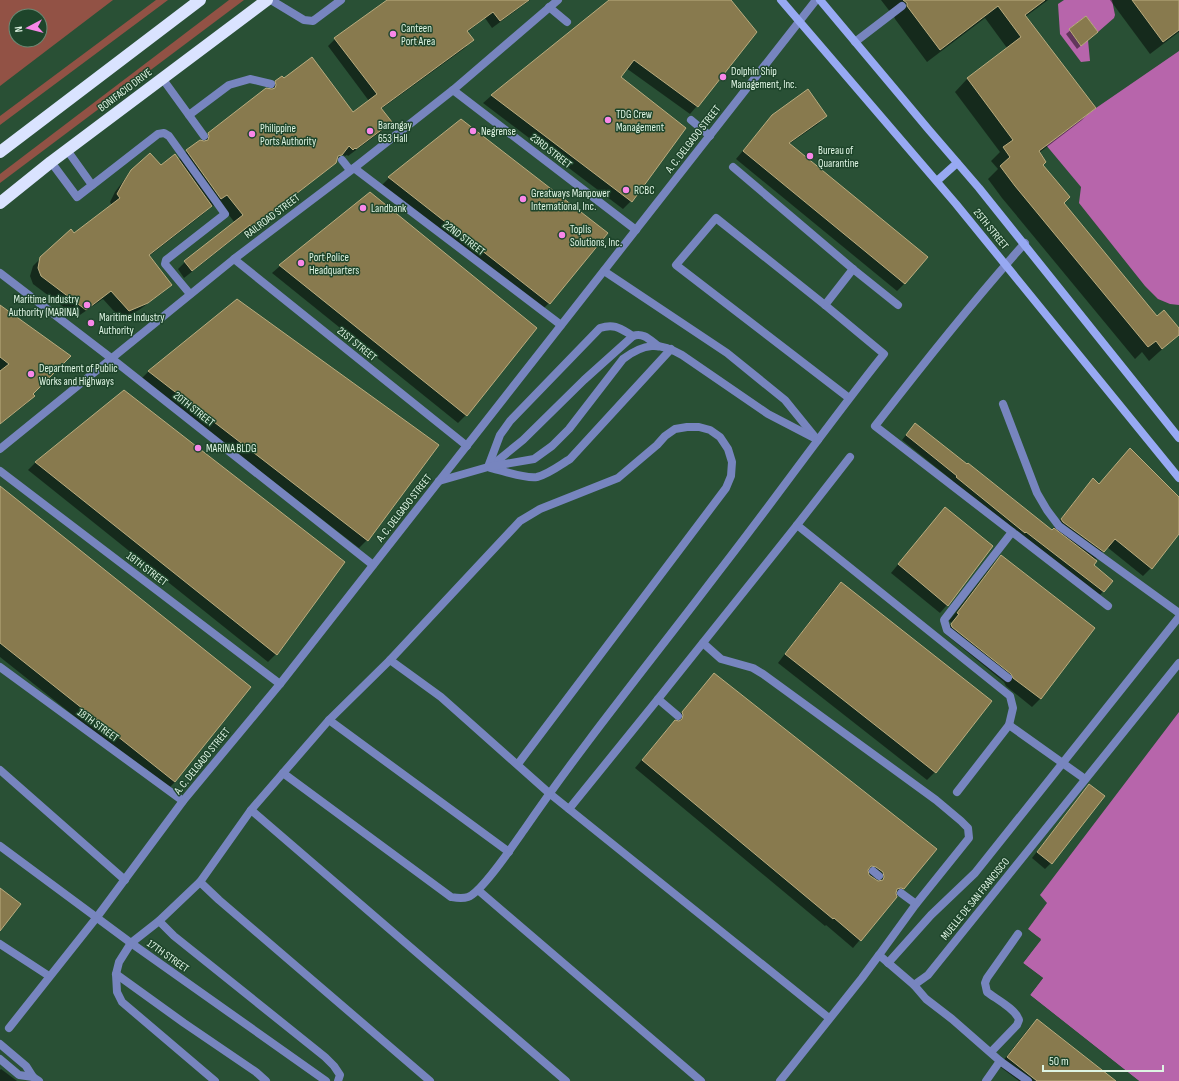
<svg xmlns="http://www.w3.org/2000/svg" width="1179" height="1081" font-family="'Sofia Sans Condensed',sans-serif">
  <rect width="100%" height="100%" fill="#295035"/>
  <g fill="#925245" fill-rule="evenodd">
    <path d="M0 0H113L0 86ZM16 16H40V40H16Z"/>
    <polygon points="156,0 168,0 0,125 0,116"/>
    <polygon points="229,0 244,0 0,183 0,174"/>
  </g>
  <g fill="#b765ab">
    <polygon points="1064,0 1112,0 1115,15 1114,18 1098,32 1086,16 1069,29 1081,46 1088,40 1090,61 1081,62 1060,34 1058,4"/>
    <polygon points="1179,51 1179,305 1170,304 1158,299 1145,286 1079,203 1081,187 1046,145 1096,108"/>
    <polygon points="1179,712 1179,1081 1139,1081 1030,995 1043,978 1023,963 1041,940 1028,929 1047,903 1040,895"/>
  </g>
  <polygon fill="#295035" points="1026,928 1041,939 1023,963 1043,978 1030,995 1139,1081 1136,1081 1028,996 1028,994 1040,979 1021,963 1038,940 1027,930"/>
  <g fill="#0007">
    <polygon points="389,0 530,0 492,28 485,18 466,33 472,40 465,48 381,109 390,122 383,130 348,156 347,155 345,156 342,154 327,170 244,235 242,232 184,278 178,269 185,262 235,223 219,202 213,206 212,205 203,214 149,256 170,285 162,293 139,310 121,319 103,299 77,317 33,284 30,276 33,266 41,258 112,205 110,202 115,192 124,180 132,171 161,166 178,160 187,151 268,90 276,81 352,113 369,101 328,46 335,39"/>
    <polygon points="610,0 729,0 697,106 690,114 626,68 620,77 685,128 631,201 623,209 483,103 491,96"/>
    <polygon points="881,0 1048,0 1025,17 1094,107 1082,120 1039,153 1042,165 1063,203 1157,318 1179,329 1179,334 1149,361 1142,352 1135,359 1002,198 988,179 998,169 991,161 1000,152 955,92 967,79 1007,48 985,18 927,62 895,19 894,16 891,13"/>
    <polygon points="1110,0 1179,0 1179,32 1150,54"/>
    <polygon points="1086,17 1097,32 1077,49 1066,34"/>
    <polygon points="772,116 826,116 818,124 789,144 904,284 897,291 736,159"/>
    <polygon points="461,120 549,303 541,311 381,186 389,178"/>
    <polygon points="280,266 466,415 458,423 272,273"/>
    <polygon points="0,306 34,396 26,404 0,424 0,372 1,371 0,370"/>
    <polygon points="149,371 367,540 359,548 141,379"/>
    <polygon points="124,392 343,562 276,654 268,662 28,470 35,463"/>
    <polygon points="911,429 1051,531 1085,488 1093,480 1099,485 1179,498 1179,533 1151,568 1143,576 1107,547 1095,560 1092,566 1112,581 1099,596 952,482 953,481 902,440"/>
    <polygon points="0,491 175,782 167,790 0,657"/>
    <polygon points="945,508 947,605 940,613 891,573"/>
    <polygon points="1001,556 1094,628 1040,699 1032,707 1006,686 1004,682 944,633 952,623 949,621 993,564"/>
    <polygon points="841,583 935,772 927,780 778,663 833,591"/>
    <polygon points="714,674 904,888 853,948 826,925 825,926 635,768"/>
    <polygon points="1084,791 1051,863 1045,869 1032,858"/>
    <polygon points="1037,1020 1115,1081 1019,1081 999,1066 1029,1028"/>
    <polygon points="1,1069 17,1081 0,1081 0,1070"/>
  </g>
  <g fill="#887a4e" stroke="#baac7e" fill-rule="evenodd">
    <polygon points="387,0 529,0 500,21 493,12 467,31 474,40 381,108 392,122 356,149 355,148 353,150 349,146 342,155 338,156 336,163 252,228 250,225 192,271 184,261 243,215 227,195 221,199 186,150 200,140 204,141 208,140 209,136 208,133 266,88 272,89 275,88 276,85 275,81 282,76 284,78 312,57 353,112 377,94 334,38"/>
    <polygon points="609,0 731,0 757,32 698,107 634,60 621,77 686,128 632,202 491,95"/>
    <polygon points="903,0 1045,0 1025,15 1096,108 1039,151 1046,162 1043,165 1070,197 1064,203 1157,316 1164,310 1179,328 1179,335 1162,349 1156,341 1148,347 1015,186 1000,166 1010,157 1003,147 1013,140 967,78 1021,37 998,6 940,50 907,6 907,3"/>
    <polygon points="1132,0 1179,0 1179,30 1163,42"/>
    <polygon points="1086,16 1098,32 1081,46 1069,29"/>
    <polygon points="808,89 827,116 789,143 928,257 905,284 743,151 772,115"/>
    <polygon points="461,119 608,233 550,304 388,177"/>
    <polygon points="150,153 161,165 175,154 212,206 149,255 172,285 148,303 129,311 111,291 86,310 41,276 38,268 40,257 71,229 74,233 120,198 117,194 123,183 131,170"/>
    <polygon points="370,192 537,328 467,416 279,265"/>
    <polygon points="237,299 439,445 368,541 148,371"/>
    <polygon points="0,305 71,356 33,394 35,396 0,424 0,371 9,364 0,357"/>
    <polygon points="124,390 345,562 277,655 35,462"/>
    <polygon points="915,423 967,464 968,463 1052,530 1054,528 1097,561 1094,565 1113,581 1104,592 1026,532 1025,533 956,477 957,476 906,435"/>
    <polygon points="1130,448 1179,497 1179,534 1152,569 1115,539 1104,552 1063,522 1061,519 1093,478 1099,484"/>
    <polygon points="0,486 251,687 175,782 0,643"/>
    <polygon points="945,507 993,546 948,606 898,564"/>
    <polygon points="1001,555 1095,628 1041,699 1013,678 1011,674 952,627 951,624 959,614 957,613"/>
    <polygon points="841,582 992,701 936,773 785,654"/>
    <path d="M714 673 937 849 904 889 901 888 897 889 896 893 897 897 861 941 834 918 833 919 642 760 675 720 679 721 682 719 683 715 682 712ZM871 866 876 867 883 872 884 877 883 880 878 881 869 875 868 870Z"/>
    <polygon points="1089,784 1105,796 1052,864 1037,852"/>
    <polygon points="0,888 21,904 0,931"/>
    <polygon points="1037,1019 1116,1081 1037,1081 1007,1057"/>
  </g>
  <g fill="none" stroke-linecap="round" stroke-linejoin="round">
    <g stroke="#7785bf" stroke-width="8">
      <polyline points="271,0 304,20 313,21 341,0"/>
      <polyline points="549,7 567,22"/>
      <polyline points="855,42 902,6"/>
      <polyline points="162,78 204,136"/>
      <polyline points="189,115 229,85 250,79 271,84"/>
      <polyline points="691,120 710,136"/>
      <polyline points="67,150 92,185"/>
      <polyline points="342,160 350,170"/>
      <polyline points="51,162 77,197 158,134 164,133 169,136 225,214 166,260 165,264 190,294"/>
      <polyline points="733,167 853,269 898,305"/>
      <path d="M1025 243C972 302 923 364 875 426L1108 606"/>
      <polyline points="234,259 467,446"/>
      <polyline points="604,271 727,353 785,400 815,437"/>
      <polyline points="825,305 853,269"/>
      <polyline points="1003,404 1037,493 1047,510 1059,526 1179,613"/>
      <polyline points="850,457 797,525 1010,696 1013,708 1009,725"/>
      <path d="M491 466 523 440 584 380 633 336C643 332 650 340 658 346"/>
      <path d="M488 467 500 435 510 421 600 328C615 323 621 329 633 336"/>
      <path d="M491 468C504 471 525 479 537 477 549 474 560 465 570 459L671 349"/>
      <path d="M439 481 488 467 534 459 552 446 569 429 623 359C644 343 659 342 682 355L768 414 818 440"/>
      <polyline points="703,643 721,659 753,668 763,674 936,800 961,821 968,828 969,838 916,904 879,955"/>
      <polyline points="390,660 441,697 549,793 829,1018"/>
      <polyline points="1008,678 947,630 944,620 1012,532"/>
      <polyline points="678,716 658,699 797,525"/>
      <polyline points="329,720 509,852"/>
      <polyline points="0,770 125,880"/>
      <path d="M283 773 451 897C457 898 462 899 468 897 482 892 514 844 524 830 583 744 650 662 713 579 771 505 825 428 884 354L825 305 716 218 676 265 849 398"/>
      <polyline points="957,792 1009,725 1085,779"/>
      <polyline points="569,809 658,699"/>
      <polyline points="251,810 566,1081"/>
      <polyline points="0,846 131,943 326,1081"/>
      <polyline points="873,871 879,876"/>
      <polyline points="200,882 159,921 131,943 119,962 116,974 117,992 122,1002 215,1081"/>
      <polyline points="478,890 701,1081"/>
      <polyline points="901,893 916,904"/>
      <polyline points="159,921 174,936 325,1057 334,1066 340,1075 338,1081"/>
      <polyline points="0,944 49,976"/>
      <polyline points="888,963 931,915 975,873 1179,617"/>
      <polyline points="116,974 184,1023 256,1072 266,1081"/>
      <polyline points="914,985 928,975 1179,663"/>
      <polyline points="0,1044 26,1066 33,1077 39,1081"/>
      <path d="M991 1052 1017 1025 1019 1020C1016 1009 996 999 987 992L985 983 987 978 1018 934"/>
      <polyline points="0,1059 19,1075 33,1077"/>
      <polyline points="430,1081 219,900 200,882 251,810 329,720 390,660 520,521 540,509 618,478 657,445 665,436 675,429 687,427 699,427 710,430 720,437 728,449 732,462 731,476 726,488 518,764"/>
      <polyline points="780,1081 862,978 879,955 914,985 926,999 952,1019 1000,1061 1028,1081"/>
      <polyline points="986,1081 1000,1061"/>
    </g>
    <g stroke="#7785bf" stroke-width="8">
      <polyline points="453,90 636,230"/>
      <polyline points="354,168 561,325"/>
      <polyline points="0,273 111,358 373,565"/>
      <polyline points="0,449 234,259 354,168 453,90 558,0"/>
      <polyline points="0,471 280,684"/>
      <polyline points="0,667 183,801"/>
      <polyline points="9,1028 97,917 183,801 280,684 816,0"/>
    </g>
    <g stroke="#97a9f3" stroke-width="8">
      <polyline points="781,0 956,204 1179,478"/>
      <polyline points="820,0 929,130 979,188 1179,438"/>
      <polyline points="937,181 957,163"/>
    </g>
    <g stroke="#dae3ff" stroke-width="12">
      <polyline points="0,152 200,0"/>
      <polyline points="0,203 51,162 267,0"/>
    </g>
  </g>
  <g fill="#f987e9" stroke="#1e452b" stroke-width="1.5">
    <circle cx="393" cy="34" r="4"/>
    <circle cx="723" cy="77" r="4"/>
    <circle cx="608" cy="120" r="4"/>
    <circle cx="370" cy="131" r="4"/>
    <circle cx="473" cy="131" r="4"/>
    <circle cx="252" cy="134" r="4"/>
    <circle cx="810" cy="156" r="4"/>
    <circle cx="626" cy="190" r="4"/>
    <circle cx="523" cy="199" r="4"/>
    <circle cx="363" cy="208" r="4"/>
    <circle cx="562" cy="235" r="4"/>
    <circle cx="301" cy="263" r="4"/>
    <circle cx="87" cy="305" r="4"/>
    <circle cx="91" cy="323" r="4"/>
    <circle cx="31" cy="374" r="4"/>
    <circle cx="198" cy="448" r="4"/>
  </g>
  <g text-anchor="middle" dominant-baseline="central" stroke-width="3" stroke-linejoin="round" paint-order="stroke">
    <g font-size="11" fill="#def4e3" stroke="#1e452b" text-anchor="start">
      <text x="401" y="28">Canteen<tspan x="401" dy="13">Port Area</tspan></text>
      <text x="731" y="71">Dolphin Ship<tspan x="731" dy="13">Management, Inc.</tspan></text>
      <text x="616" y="114">TDG Crew<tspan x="616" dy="13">Management</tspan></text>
      <text x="378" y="125">Barangay<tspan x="378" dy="13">653 Hall</tspan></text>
      <text x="260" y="128">Philippine<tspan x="260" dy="13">Ports Authority</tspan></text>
      <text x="481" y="131">Negrense</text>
      <text x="818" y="150">Bureau of<tspan x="818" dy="13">Quarantine</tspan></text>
      <text x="634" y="190">RCBC</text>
      <text x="531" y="193">Greatways Manpower<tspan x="531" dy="13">International, Inc.</tspan></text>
      <text x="371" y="208">Landbank</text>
      <text x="570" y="229">Toplis<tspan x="570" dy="13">Solutions, Inc.</tspan></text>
      <text x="309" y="257">Port Police<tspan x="309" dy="13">Headquarters</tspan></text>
      <text x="79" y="299" text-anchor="end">Maritime Industry<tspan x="79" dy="13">Authority (MARINA)</tspan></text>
      <text x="99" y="317">Maritime Industry<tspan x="99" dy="13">Authority</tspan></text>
      <text x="39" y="368">Department of Public<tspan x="39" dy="13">Works and Highways</tspan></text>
      <text x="206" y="448">MARINA BLDG</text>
    </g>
    <g font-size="11" fill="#def4e3" stroke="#1e452b">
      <text transform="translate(125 90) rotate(-37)">BONIFACIO DRIVE</text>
      <text transform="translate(693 139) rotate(-52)">A. C. DELGADO STREET</text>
      <text transform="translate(551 151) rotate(38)">23RD STREET</text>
      <text transform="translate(272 216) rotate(-37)">RAILROAD STREET</text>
      <text transform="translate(991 229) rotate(51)">25TH STREET</text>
      <text transform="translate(464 238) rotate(37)">22ND STREET</text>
      <text transform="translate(357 344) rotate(39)">21ST STREET</text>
      <text transform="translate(194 409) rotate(38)">20TH STREET</text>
      <text transform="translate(404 508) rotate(-52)">A. C. DELGADO STREET</text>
      <text transform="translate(147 569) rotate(37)">19TH STREET</text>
      <text transform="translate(98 725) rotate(36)">18TH STREET</text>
      <text transform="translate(202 761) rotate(-51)">A. C. DELGADO STREET</text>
      <text transform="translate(975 899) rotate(-51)">MUELLE DE SAN FRANCISCO</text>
      <text transform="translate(168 956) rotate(35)">17TH STREET</text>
    </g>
  </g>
  <g transform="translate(28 28) rotate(263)"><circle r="19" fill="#1e452b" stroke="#6b8b75"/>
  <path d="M0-3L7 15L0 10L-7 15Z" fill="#f987e9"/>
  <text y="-6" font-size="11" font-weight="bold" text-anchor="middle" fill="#def4e3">N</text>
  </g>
  <path d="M1043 1065v6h120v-6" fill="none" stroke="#def4e3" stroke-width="2"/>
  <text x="1049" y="1065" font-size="12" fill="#def4e3" stroke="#1e452b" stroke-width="3" paint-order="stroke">50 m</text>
</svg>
